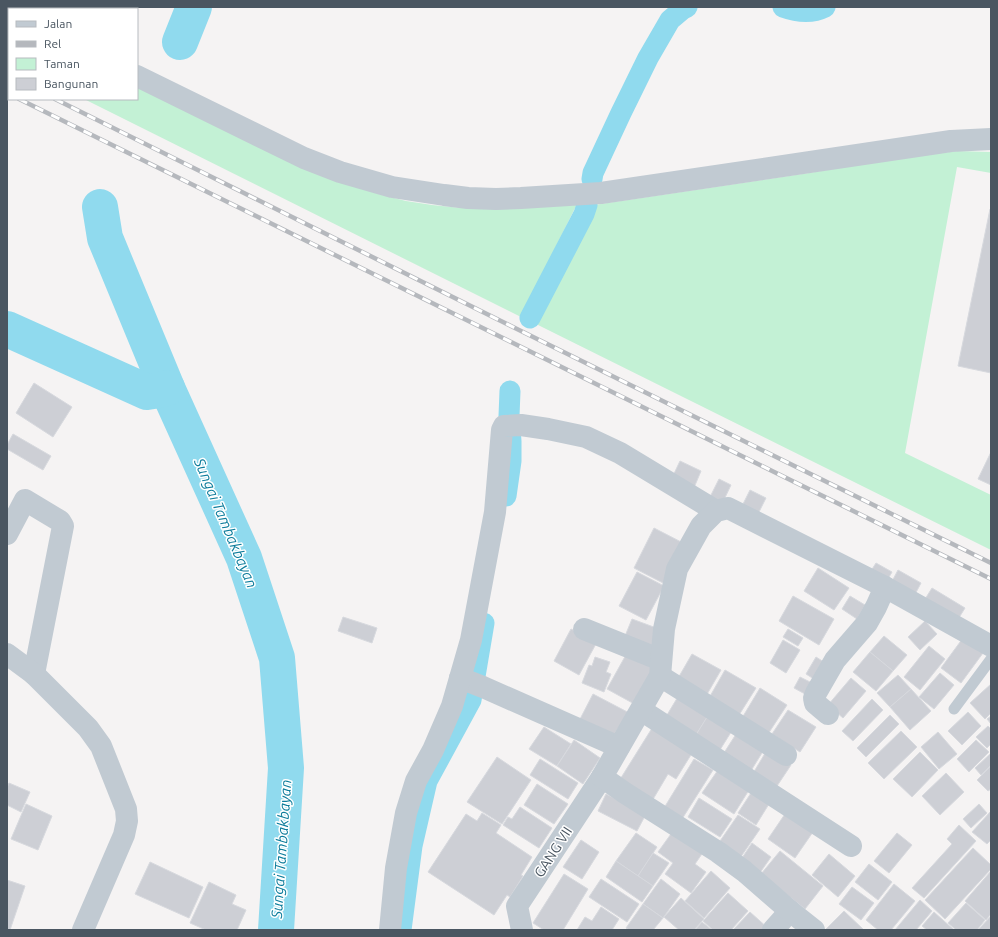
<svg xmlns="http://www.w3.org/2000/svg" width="998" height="937" font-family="Ubuntu,sans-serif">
  <rect width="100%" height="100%" fill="#f5f3f3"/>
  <g fill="#c3f1d5">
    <polygon points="7,15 9,16 9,62 7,61"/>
    <polygon points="137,85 382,195 406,201 432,205 461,208 577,204 521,317 84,99 137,99"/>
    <polygon points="958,151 991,152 991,173 957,167 905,453 991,495 991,550 534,323 594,205 809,173 898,158"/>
  </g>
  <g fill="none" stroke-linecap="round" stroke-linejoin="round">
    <g stroke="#90daee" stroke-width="21">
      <path d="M783 7C797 12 811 14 825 7"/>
      <polyline points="592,179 593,173 621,113 648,58 670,20 683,9 687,7"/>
      <polyline points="530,318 584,214 587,205"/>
      <polyline points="506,496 511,461 511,441 509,416 510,391"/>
      <polyline points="401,930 412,846 427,781 471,700 484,623"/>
    </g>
    <g stroke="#90daee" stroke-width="36">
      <polyline points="180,42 194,7"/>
      <polyline points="100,207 105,238 167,388 244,558 277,658 286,768 276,930"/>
      <polyline points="7,329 147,392 160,390 167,388"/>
    </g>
  </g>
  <g fill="#cdcfd5" stroke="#d7d9de">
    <polygon points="990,209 991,209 991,373 958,366"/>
    <polygon points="34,383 72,407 53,437 16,413"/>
    <polygon points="13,434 51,456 43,470 7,449 7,445"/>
    <polygon points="991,452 991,485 978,479"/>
    <polygon points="680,461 701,471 693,490 671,480"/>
    <polygon points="719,479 731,485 721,506 709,499"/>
    <polygon points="750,490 766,498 756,518 740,510"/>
    <polygon points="654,528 685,544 665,584 634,568"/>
    <polygon points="876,563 892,572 885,584 869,574"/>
    <polygon points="818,568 849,588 834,610 804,591"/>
    <polygon points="898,570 921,583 912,600 889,587"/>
    <polygon points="637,572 664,586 646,620 619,606"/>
    <polygon points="932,588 965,608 955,624 922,604"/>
    <polygon points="793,596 834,619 819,645 779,621"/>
    <polygon points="850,596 865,605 857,619 842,609"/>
    <polygon points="343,617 377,628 372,643 338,631"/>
    <polygon points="632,619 659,629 651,651 623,641"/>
    <polygon points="925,621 937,634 920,650 908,637"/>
    <polygon points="571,629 597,642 579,675 554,661"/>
    <polygon points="788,629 803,638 798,646 783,637"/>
    <polygon points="884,636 907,655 893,671 870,652"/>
    <polygon points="963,638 983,653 961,683 941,668"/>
    <polygon points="783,640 800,650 786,673 770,663"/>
    <polygon points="929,646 945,659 920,690 904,677"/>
    <polygon points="870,652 893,671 876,691 853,672"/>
    <polygon points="627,653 658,669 638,706 607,689"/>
    <polygon points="692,654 721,670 706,696 677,680"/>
    <polygon points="595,657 610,662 606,672 611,674 604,692 582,683 589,665 592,666"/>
    <polygon points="816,657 827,664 817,681 806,674"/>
    <polygon points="725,670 756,688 739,715 709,698"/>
    <polygon points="940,673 954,685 934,709 919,697"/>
    <polygon points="898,675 911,689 890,707 877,693"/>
    <polygon points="800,677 812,683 805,694 794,688"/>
    <polygon points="851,678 866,691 843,718 828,705"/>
    <polygon points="991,684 991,713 985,719 970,703"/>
    <polygon points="760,688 787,705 768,734 742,718"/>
    <polygon points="911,689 931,711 910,730 890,707"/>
    <polygon points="593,694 635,716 627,732 618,728 611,740 578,723"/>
    <polygon points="679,695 709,714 694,738 664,720"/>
    <polygon points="872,699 883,710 853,741 842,731"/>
    <polygon points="788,710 816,727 800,752 772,734"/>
    <polygon points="968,712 981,726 962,745 948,731"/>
    <polygon points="709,714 733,729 718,753 694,738"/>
    <polygon points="890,715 899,724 866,757 857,748"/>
    <polygon points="991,716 991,724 987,719"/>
    <polygon points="654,725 694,750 676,779 668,774 652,801 619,781"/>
    <polygon points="988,726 991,729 991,744 987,748 976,737"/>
    <polygon points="544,727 571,744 557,766 529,749"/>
    <polygon points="738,731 765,748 749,774 722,756"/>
    <polygon points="901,731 917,747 884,779 868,763"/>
    <polygon points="938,732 957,754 939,769 921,747"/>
    <polygon points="574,740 600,758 583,784 557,766"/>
    <polygon points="976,740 989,752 969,772 957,759"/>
    <polygon points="767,750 791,765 775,789 752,775"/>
    <polygon points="920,752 938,770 912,797 893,779"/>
    <polygon points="990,754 991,755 991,765 981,775 975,768"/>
    <polygon points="497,757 531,780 502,824 467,802"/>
    <polygon points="540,759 578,783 568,799 530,775"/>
    <polygon points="694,759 713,770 682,819 664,808"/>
    <polygon points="991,766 991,789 988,791 977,780"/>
    <polygon points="718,770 749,790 734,814 702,793"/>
    <polygon points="946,773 964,792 940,815 922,796"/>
    <polygon points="9,783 30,792 21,812 7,805 7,788"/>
    <polygon points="537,784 568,804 554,824 524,805"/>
    <polygon points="751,793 769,804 756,825 738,813"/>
    <polygon points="606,794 646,814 637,831 598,811"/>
    <polygon points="699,798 732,819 720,837 688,817"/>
    <polygon points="26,804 52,816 38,850 11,839"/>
    <polygon points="979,804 987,813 971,828 963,819"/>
    <polygon points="520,807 552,828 539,848 503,825 508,817 512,819"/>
    <polygon points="787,811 815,829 795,858 768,839"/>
    <polygon points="991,811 991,840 987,844 972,832"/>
    <polygon points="482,813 501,825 496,833 532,857 521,875 523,876 510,897 507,895 494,915 428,872 466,814 477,821"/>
    <polygon points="738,815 760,829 740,858 718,844"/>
    <polygon points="959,825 976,841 924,898 912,888 952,844 947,839"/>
    <polygon points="676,827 706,848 695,864 706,872 691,893 665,874 673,863 658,852"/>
    <polygon points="636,833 657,847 638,876 616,861"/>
    <polygon points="897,833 912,845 889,873 874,861"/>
    <polygon points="581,840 599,852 582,879 563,867"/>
    <polygon points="752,843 771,857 757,877 738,864"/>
    <polygon points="973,848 991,865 991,869 945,919 925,900"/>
    <polygon points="780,851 823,886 805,909 761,874"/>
    <polygon points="653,853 669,863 653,886 638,876"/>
    <polygon points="829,854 855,876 838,897 812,875"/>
    <polygon points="616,861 653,886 642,902 606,877"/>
    <polygon points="150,862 203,887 189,918 135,894"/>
    <polygon points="869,864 892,882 878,900 855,882"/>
    <polygon points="711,871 730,888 704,918 685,901"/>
    <polygon points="991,871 991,914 986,920 965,901"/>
    <polygon points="564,874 588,889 563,930 544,930 533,923"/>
    <polygon points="601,879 639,904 627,922 589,897"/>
    <polygon points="661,879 680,894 663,918 643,904"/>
    <polygon points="7,880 25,886 10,930 7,930"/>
    <polygon points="209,882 236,895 232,904 246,910 237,930 206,930 190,923"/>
    <polygon points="894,884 915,901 891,930 878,930 866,920"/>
    <polygon points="852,887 874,903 861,920 839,904"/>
    <polygon points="728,893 748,911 731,930 713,930 703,921"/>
    <polygon points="681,898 704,919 694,930 679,930 664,917"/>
    <polygon points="920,900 932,911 916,930 895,930"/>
    <polygon points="966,903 985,920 977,930 956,930 948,923"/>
    <polygon points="643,904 663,918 653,930 629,930 626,928"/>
    <polygon points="601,907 619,919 612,930 577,930 585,917 592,921"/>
    <polygon points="844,911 864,930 827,930 826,929"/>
    <polygon points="750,912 770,930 733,930"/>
    <polygon points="934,912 953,929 951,930 927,930 922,926"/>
    <polygon points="991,916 991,930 978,930"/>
    <polygon points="702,922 712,930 695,930"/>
  </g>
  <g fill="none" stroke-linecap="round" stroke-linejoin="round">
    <polyline stroke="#c1cad2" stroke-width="11" points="954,709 991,659"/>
    <g stroke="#c1cad2" stroke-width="22">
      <polyline points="8,7 12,9"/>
      <polyline points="137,76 304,158 340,172 392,187 444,195 468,198 496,199 521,198 601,193 951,141 991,139"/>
      <polyline points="7,534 25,500 60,521 63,526 34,674"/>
      <polyline points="584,629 661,660"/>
      <polyline points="7,654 34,674 88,728 101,746 126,809 127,821 124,835 83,930"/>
      <polyline points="660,676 786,755"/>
      <polyline points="460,678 483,687 619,747"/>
      <polyline points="641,710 851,846"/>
      <polyline points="828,714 815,703 814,698 816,693 835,660 867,623 876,607 885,587"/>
      <polyline points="390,930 396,868 406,813 416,781 433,750 452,706 471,640 495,512 502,430 504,426 521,425 548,429 586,437 620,453 716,511"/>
      <polyline points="522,930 517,906 602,777"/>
      <polyline points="773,930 790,911"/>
      <polyline points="814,930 790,911 744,871 718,852 625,793 602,777 660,676 664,629 677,569 701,526 716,511 728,508 885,587 991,646"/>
    </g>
    <defs>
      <g id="rail">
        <polyline points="7,75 9,76"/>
        <polyline points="7,93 9,94"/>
        <polyline points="19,99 991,579"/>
        <polyline points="55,99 519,330 991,563"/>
      </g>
    </defs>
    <use href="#rail" stroke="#b5b8bd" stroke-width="4.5"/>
    <use href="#rail" stroke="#fff" stroke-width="3" stroke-dasharray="9" stroke-linecap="butt"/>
  </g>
  <g text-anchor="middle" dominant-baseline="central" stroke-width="3" stroke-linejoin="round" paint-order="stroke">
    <g font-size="14" fill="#4a5661" stroke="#fff">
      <text transform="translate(553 852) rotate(-57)">GANG VII</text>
    </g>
    <g font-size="15" font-style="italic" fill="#0c7c9b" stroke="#fff">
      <text transform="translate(226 523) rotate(67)">Sungai Tambakbayan</text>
      <text transform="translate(281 849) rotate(-86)">Sungai Tambakbayan</text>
    </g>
  </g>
  <rect width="998" height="937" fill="none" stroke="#4a5661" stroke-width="16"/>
  <rect x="8" y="8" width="130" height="92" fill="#ffffff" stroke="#b7bbc0"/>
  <rect x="16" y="21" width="20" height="6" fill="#c1cad2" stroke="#b7bbc0"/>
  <text x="44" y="28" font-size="12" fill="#4a5661">Jalan</text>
  <rect x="16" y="41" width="20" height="6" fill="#b5b8bd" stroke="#b7bbc0"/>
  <text x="44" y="48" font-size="12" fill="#4a5661">Rel</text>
  <rect x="16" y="58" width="20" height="12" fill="#c3f1d5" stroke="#b7bbc0"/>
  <text x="44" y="68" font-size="12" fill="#4a5661">Taman</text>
  <rect x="16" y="78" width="20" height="12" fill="#cdcfd5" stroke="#b7bbc0"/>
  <text x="44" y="88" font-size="12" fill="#4a5661">Bangunan</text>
</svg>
